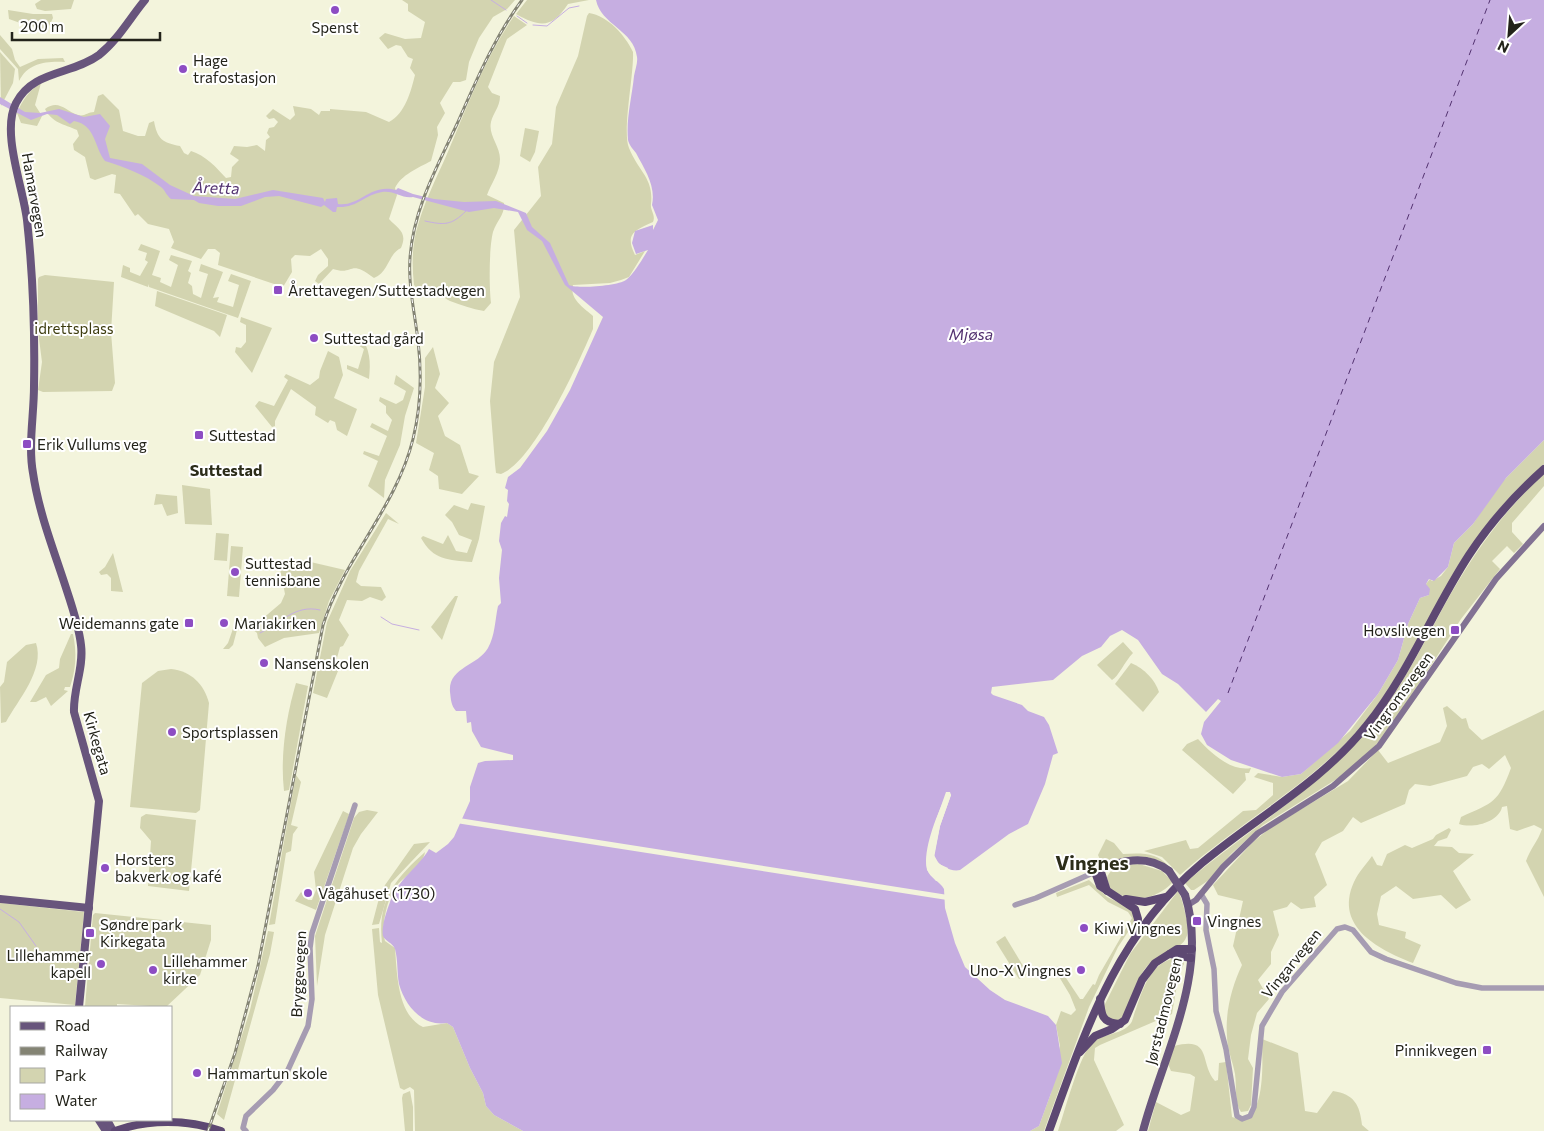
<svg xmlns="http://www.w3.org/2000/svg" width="1544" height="1131" font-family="Commissioner,sans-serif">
  <rect width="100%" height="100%" fill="#f3f4dc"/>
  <g fill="#d3d4b0">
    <polygon points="41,0 74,0 71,9 45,11 37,9 35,4"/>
    <path d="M402 0H515L507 9 493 17 479 38 469 62 466 80 460 82H453L440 103 445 113 437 127 438 135 431 161C418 168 401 175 395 188L397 195 389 219C398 229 408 232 401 248 388 254 389 272 374 278 348 258 355 276 333 269L319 284 315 281 318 275 328 266V259L321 249 310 256 295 255 291 259 292 272 283 287 218 265 220 253 215 249H208L201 259 171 248 174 242 169 229 148 224 138 214 135 216 120 194 114 193 116 175 112 174 95 180 90 178 85 157 74 150 73 144 79 136 77 130C64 124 52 123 45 109 59 99 65 111 78 115 84 117 88 112 94 112L98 96 103 94 119 110 123 131 138 136H145L149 123 154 121C157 139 163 143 180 146L184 153 188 155 191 151C205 155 217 168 226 178L231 177 232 167 239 160 230 154 234 146 247 147 257 145 265 151 266 140 270 137 267 133 269 128 274 127 278 122 274 118 269 119 266 116 273 109 290 120 295 115 293 106 311 109 319 115 321 111H330V109L366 112 389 122C405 114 411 91 415 75L410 68 413 59 408 57 401 46 396 45 388 49 379 38 385 33 405 39 421 38 425 22 408 11V4Z"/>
    <path d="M527 0H589L568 4C552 28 541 28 516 14Z"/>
    <path d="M8 10 33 14H52L53 18 47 30C35 27 22 24 9 19Z"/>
    <path d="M589 13C608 16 625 35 633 52 634 75 622 131 629 148 638 171 654 178 651 204 650 211 656 215 653 222 636 230 624 233 635 255L645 251 629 277 621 280 610 283 573 285C569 299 584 308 593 316V329C579 362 534 462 501 474L496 473 495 464 490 401 494 362 520 297 514 230 541 196 538 167 552 144 556 107 578 56 587 16Z"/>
    <path d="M514 16 527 25 507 39 488 87 492 93 500 96C500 107 493 113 491 122 488 135 500 146 500 159 500 172 491 184 487 195L504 203C505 215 497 220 493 232 489 248 489 286 491 303L484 311C472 309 461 305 450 301 445 299 441 294 436 293 426 291 421 293 414 285 412 267 412 249 416 232 423 204 436 179 447 154 467 107 485 58 514 16Z"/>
    <path d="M0 35 12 49 15 60 20 67 38 59 63 58 65 62C46 61 28 63 19 81L18 69 0 49Z"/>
    <polygon points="0,52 15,69 13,83 1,106"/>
    <path d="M41 83 35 105 42 116 37 126 21 123 17 113C23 99 29 91 41 83Z"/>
    <polygon points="525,128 539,131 535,152 530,162 520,156"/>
    <polygon points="141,244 160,251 152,275 161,278 160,282 171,287 178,265 169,260 171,255 192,261 188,271 191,273 188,283 192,286 193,294 201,298 208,274 199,271 201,264 223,272 213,298 219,297 217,302 233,307 239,285 228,281 231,274 251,281 238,318 149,287 149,284 148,287 121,277 123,265 130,268 130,272 140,276 148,262 145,260 147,253 138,250"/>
    <polygon points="45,275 114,282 111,332 115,383 112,391 43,392 38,390 42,362 38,331 38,279 39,277"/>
    <polygon points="157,291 227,315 220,337 214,331 155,306"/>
    <polygon points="241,317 272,328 252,373 235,352 236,347 241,348 246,342 246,325 240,322"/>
    <path d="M360 334C370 350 371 361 369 379L347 369V365L358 369 364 349 355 343Z"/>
    <polygon points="433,347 440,374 435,388 449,403 438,416 445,436 460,445 469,473 479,476 462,494 439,489 438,476 429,470 434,453 416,443 425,387 425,358"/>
    <polygon points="328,351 339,357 343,375 334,398 357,409 347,436 337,430 335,422 330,420 328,423 315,415 316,407 291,389 275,421 275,426 272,427 255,406 259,401 274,406 288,380 284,377 286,374 310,385 319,378 320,371"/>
    <polygon points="396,375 414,388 405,416 400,445 385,480 384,498 368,486 378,461 363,454 364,451 379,456 387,436 370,427 372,423 388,431 392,420 386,413 386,406 379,401 380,397 396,404 403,400 406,391 394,384"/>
    <path d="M1544 440V464L1500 508 1482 531C1460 567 1439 603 1418 639 1398 673 1379 708 1352 737 1301 790 1235 826 1180 875L1162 857 1144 851 1186 840 1190 849 1198 848 1243 811 1256 810 1273 795V783L1254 777 1258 773 1282 777 1301 774 1350 731 1378 694 1398 660 1408 624 1420 598 1429 595 1426 584 1430 579 1432 581 1441 576 1448 567 1454 543 1473 524 1497 487Z"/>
    <path d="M1544 474V486L1512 523V532L1523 544 1514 553 1507 546 1492 561 1500 569 1461 619 1392 726 1374 747 1340 777 1263 825 1231 854 1209 880 1194 890H1191L1185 883C1252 826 1330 782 1383 710 1407 677 1425 641 1444 606 1471 557 1503 511 1544 474Z"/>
    <polygon points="182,485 210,489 212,525 185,524"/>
    <polygon points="156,494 177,496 178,513 167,516 162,504 154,505"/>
    <path d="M471 503 485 506 479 539 472 562C448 560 433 560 421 538L423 536 443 544 448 535 456 551 467 553 472 540 459 535 452 522 445 515 454 505 468 510Z"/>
    <polygon points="386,513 399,524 388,519 359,571 356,582 361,586 381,587 386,597 382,601 370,597 362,601 347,600 339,620 349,635 343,646 340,647 334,669 338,671 327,698 313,693 327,622 350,571"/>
    <polygon points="216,533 229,534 227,561 214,560"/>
    <polygon points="231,546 243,547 239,597 227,596"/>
    <polygon points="113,553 123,592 111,591 111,578 107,574 101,575 99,572 105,567"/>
    <path d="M302 560 345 570 329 601 319 633 284 638 265 647 258 638 257 633C251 628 244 626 237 630L233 645 229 649H223L228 643 236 620H261L281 603 285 594 280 569Z"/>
    <polygon points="455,596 458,596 442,640 431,627"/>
    <path d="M71 634H73C77 653 76 669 70 687H65L64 690 68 691 51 706 46 697 36 702H30L46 675 59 668 60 659Z"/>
    <path d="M1123 642 1133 653C1125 661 1118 677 1112 680L1097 665Z"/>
    <path d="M36 643C45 670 18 700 6 722L1 723 0 687 4 682 7 662 26 645Z"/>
    <path d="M1131 663C1144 668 1155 680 1159 692L1143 712 1115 684Z"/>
    <path d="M171 669C191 671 204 684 209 703L200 810 196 813 130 807 142 683 158 671Z"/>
    <path d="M296 683 308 686 289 790 284 791C280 756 286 717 296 683Z"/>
    <path d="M1447 706 1462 719 1466 718 1469 728 1482 740 1544 710V897L1526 861C1530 849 1538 841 1542 829L1534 825 1517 831 1510 829 1507 806 1502 807C1499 822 1473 829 1459 824L1461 817C1494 802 1498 803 1511 768L1505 755 1489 769 1482 764 1473 767 1467 776 1430 786 1415 784 1409 790 1405 804 1361 823 1353 817 1343 831 1322 842 1315 854 1327 885 1314 897 1316 907 1301 909 1291 902 1287 907 1273 911 1279 935 1271 952V964L1258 980 1269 999 1257 1013 1251 1035 1248 1059 1253 1068 1251 1105 1248 1111 1241 1112C1234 1102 1237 1087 1235 1074 1233 1062 1227 1049 1227 1036 1225 1012 1232 986 1242 965L1233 946 1243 901 1218 895 1213 885 1253 842 1270 828 1348 781 1378 750 1388 763 1440 742 1447 726 1443 708Z"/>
    <path d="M1198 739C1211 753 1231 772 1251 768L1249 773H1245L1246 780 1233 794 1182 750 1187 744Z"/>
    <polygon points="296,775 301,782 291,825 298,827 293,834 291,851 286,853 275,924 269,925"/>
    <polygon points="367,810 378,812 361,834 353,848 325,935 317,986 315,936 354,818 359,812"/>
    <polygon points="343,811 349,814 348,818 316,910 295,901 301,892 308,900 312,900 316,890 314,872"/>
    <polygon points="146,814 196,820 189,891 148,886 151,841 140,828 141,817"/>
    <path d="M1449 828 1451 830 1447 838 1438 841 1434 846 1452 847 1459 853 1474 854 1453 871 1471 900 1456 909 1441 895 1413 899 1396 886 1381 896 1377 914 1379 925 1406 932 1405 938 1421 945 1413 963C1377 949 1331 925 1356 878 1360 871 1367 863 1372 856L1377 865 1382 866 1387 854 1405 845 1412 848 1433 839 1436 835Z"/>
    <path d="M1106 839 1114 843 1123 854C1140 853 1158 852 1169 867 1148 851 1125 856 1102 864L1098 855Z"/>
    <polygon points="430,842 391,883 379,924 372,925 378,902 385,885 414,844"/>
    <path d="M425 852C423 865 407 875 398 884 387 896 381 926 385 941L395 948C397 972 397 1015 423 1027L447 1023 453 1027 470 1068 483 1093 486 1106 494 1115 523 1131H415L414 1090 410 1087 404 1090 400 1088 378 995 372 929 379 928 380 942 382 943C377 900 395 879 425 852Z"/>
    <path d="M1139 864 1162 871 1173 882C1156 900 1130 905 1110 888L1107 878C1111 865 1128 865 1139 864Z"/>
    <polygon points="1089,880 1107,897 1128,907 1135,914 1134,923 1118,947 1089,1007 1044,1131 1030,1131 1039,1126 1051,1093 1060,1046 1056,1025 1061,1011 1071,1015 1076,1010 1070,995 1055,970 1058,966 1080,999 1083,999 1093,984 1095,985 1099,975 1132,918 1128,912 1108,902 1089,885 1057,897 1056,893"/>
    <path d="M1178 891C1183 900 1184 910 1187 920 1194 954 1161 946 1144 970 1133 985 1132 1004 1121 1019L1118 1021 1106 1019 1104 1006 1130 954Z"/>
    <polygon points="0,903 84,912 75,1005 0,998"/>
    <polygon points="95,913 211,925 211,940 200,975 166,1007 117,1004 117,1007 85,1006 93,915"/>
    <polygon points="268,931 274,932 270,954 224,1120 217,1114 250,1010"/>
    <polygon points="1005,936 1028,974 1019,979 996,942"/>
    <path d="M1176 958 1183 960 1184 964 1179 973 1172 1014 1100 1045 1095 1048 1094 1060 1124 1125 1116 1131H1058C1065 1111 1079 1055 1093 1042 1104 1033 1122 1035 1131 1023 1133 1020 1134 1013 1136 1009 1143 988 1151 962 1176 958Z"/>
    <path d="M1262 1039 1298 1053 1305 1111 1317 1113 1333 1091C1354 1094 1360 1105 1362 1125L1369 1131H1148L1156 1102 1181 1115 1190 1111 1195 1077 1190 1074 1171 1071 1168 1064 1174 1046C1213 1036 1199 1063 1215 1081L1218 1080 1219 1063 1226 1062 1232 1117C1268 1131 1262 1057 1262 1039Z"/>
    <polygon points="410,1091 413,1107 413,1131 405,1131 402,1098 403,1094"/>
  </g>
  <path fill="#c6aee1" d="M596 0H1544V440L1506 478 1473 524 1454 543 1448 567 1434 581 1429 579 1426 584 1430 589 1429 595 1420 598 1408 624 1398 660 1378 694 1338 743 1301 774 1282 777 1231 760 1207 745 1201 734 1204 722 1221 701 1218 699 1206 712 1178 684 1162 674 1138 640 1122 630 1110 636 1101 647 1082 656 1053 680 992 687 991 693 993 695 1022 705 1028 711 1044 717 1049 725 1058 753 1053 755 1045 784 1028 824 1009 834 960 870C951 872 940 866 934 858L940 826 951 795 948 792C939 809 922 850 927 869 930 879 940 881 944 889L945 908 955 943 965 967 990 990 1005 1000 1048 1016 1056 1025 1062 1063 1039 1126 1030 1131H523L494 1115 486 1106 483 1093 470 1068 453 1027 447 1023C423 1027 405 1006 399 984 397 973 398 960 395 949 393 943 385 941 383 936 381 927 387 910 390 902 397 880 420 866 429 849L436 853 448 844 454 837 470 801V787L478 763 485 761 513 760V755L481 747 472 731 471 722 467 723 466 711H456C451 705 451 700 450 692 448 667 478 666 488 648 495 636 495 620 498 606L501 603 499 578 502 550 499 541 501 523 505 516 507 517 509 504 507 501 508 490 505 488 508 477 520 468 547 431 570 390 603 317 565 285 542 241 527 230 518 212 494 208 469 212 413 197C402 199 394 190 382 192 364 195 358 208 337 207L336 212H333L324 205 321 207 279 196 265 197 241 206H218L199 203 194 200 171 199C166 195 165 190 161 187 144 174 124 167 105 161 94 147 96 125 74 121L70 124 57 115 47 114 31 120 0 104V97L25 112 40 113 59 109 84 117 100 114 110 126 105 139 110 158 142 164 170 185 194 196 235 199 273 190 323 198 325 202 326 199 337 198 338 204C360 207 370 183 396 190L398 188 413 194 434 199 464 202 496 201 526 213 532 227 550 243 569 285C578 289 617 286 626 280 634 274 643 258 648 250L636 254 632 243 635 231 653 225V230L658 220 652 205C656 186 645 170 636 153 633 149 629 145 628 140 626 118 632 97 634 76 635 70 638 63 637 57 634 30 601 25 596 0Z"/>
  <g fill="#f3f4dc">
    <polygon points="946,792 950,792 951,795 940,826 934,855 939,864 948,868 947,871 938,866 932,860 932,855 937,825 948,794 938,824 929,862 934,877 940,881 936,881 927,870 926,861 935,823"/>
    <polygon points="459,818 948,895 947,900 456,823"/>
  </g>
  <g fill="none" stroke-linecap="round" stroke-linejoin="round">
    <g stroke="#c6aee1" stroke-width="1">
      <polyline points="491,0 506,10"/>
      <polyline points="517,16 527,23"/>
      <polyline points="533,25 547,26 569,8 579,6"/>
      <path d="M425 221C444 225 451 226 466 211"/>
      <polyline points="381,617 392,624 419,630"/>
      <path d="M260 633C281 623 295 604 320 610"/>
      <polyline points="0,909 19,922 36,946"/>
    </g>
    <polyline stroke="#533270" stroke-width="1" stroke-dasharray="6 5" stroke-linecap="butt" points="1228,693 1490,0"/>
    <g stroke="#a69cb2" stroke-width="5.5">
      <polyline points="1201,894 1207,904 1206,930 1214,969 1216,1011 1226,1049 1237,1116 1242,1119 1250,1116 1254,1107 1262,1026 1282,992 1337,929 1345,927 1353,930 1371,952 1386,959 1456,983 1482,988 1544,988"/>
      <polyline points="1015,905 1036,898 1095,872"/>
      <polyline points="246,1131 243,1128 246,1116 273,1090 287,1072 308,1026 312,999 310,948 312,933 355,805"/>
    </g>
    <polyline stroke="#827293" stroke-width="6" points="1188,905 1196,900 1223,867 1258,833 1333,786 1379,746 1496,579 1544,526"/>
    <g stroke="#68557c" stroke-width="8">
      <path d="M1095 871C1120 861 1146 853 1169 871"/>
      <polyline points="0,899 89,908"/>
      <path d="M79 1007 99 801 74 712C73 689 84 668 81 645 79 627 73 609 67 591 55 553 39 514 33 473 28 445 34 415 34 386 35 331 33 275 27 220 23 187 1 132 16 103 33 70 72 75 99 55 118 40 130 18 145 0"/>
      <polyline points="99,1120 106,1131"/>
      <polyline points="107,1120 113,1131"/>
      <path d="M1143 1131C1162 1058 1210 972 1185 895"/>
    </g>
    <g stroke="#5d4872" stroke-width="8">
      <polyline points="1100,869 1107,891"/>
      <polyline points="1095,872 1100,886 1135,909 1138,919 1137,931"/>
      <polyline points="1126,899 1145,902 1166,897"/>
      <polyline points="1170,954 1191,958"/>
      <path d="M1100 999C1101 1015 1102 1023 1120 1024"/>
      <polyline points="1080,1052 1095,1036 1112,1029 1125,1020 1142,980 1155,963 1177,949 1192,949"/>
      <path d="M115 1131C148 1119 187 1119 221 1131"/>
      <path d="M1049 1131C1086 1029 1116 935 1202 863 1257 817 1322 782 1367 725 1409 673 1433 610 1469 555 1490 523 1516 494 1544 469"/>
    </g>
    <defs>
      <path id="rail" d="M208 1131 235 1053 258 966 323 625C344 558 396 508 413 439 421 406 422 374 418 341 415 314 408 286 410 258 413 210 437 167 457 124 476 81 494 38 522 0"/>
    </defs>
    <use href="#rail" stroke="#848474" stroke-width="3"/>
    <use href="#rail" stroke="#fff" stroke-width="1" stroke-dasharray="4" stroke-linecap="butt"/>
    <polyline stroke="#68557c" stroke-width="8" points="1169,871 1185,895"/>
  </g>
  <g fill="#8d4dc3" stroke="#fff" stroke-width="2">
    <circle cx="335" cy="10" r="5"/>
    <circle cx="183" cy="69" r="5"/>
    <rect x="273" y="285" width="10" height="10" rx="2.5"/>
    <circle cx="314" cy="338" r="5"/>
    <rect x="194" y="430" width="10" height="10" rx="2.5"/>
    <rect x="22" y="439" width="10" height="10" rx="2.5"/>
    <circle cx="235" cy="572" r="5"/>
    <rect x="184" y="618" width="10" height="10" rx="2.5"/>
    <circle cx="224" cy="623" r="5"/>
    <rect x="1450" y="625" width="10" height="10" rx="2.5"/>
    <circle cx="264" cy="663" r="5"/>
    <circle cx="172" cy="732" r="5"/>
    <circle cx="105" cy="868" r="5"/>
    <circle cx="308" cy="893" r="5"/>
    <rect x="1192" y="916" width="10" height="10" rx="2.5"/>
    <circle cx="1084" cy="928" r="5"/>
    <rect x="85" y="928" width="10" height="10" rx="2.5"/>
    <circle cx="101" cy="964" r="5"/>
    <circle cx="153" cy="970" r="5"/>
    <circle cx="1081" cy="970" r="5"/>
    <rect x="1482" y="1045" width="10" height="10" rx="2.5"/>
    <circle cx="197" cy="1073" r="5"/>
  </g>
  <g text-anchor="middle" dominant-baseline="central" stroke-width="4" stroke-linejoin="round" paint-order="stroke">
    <g font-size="15" fill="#23231a" stroke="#fff" text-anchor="start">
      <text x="335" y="27" text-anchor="middle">Spenst</text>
      <text x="193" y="60">Hage<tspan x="193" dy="17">trafostasjon</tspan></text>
      <text x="288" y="290">Årettavegen/Suttestadvegen</text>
      <text x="324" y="338">Suttestad gård</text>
      <text x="209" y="435">Suttestad</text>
      <text x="37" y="444">Erik Vullums veg</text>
      <text x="245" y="563">Suttestad<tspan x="245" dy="17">tennisbane</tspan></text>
      <text x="179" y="623" text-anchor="end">Weidemanns gate</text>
      <text x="234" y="623">Mariakirken</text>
      <text x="1445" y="630" text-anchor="end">Hovslivegen</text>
      <text x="274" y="663">Nansenskolen</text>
      <text x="182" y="732">Sportsplassen</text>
      <text x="115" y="859">Horsters<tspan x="115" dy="17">bakverk og kafé</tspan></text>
      <text x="318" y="893">Vågåhuset (1730)</text>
      <text x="1207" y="921">Vingnes</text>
      <text x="100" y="924">Søndre park<tspan x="100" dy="17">Kirkegata</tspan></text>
      <text x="1094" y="928">Kiwi Vingnes</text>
      <text x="91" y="955" text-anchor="end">Lillehammer<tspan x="91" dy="17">kapell</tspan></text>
      <text x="163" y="961">Lillehammer<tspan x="163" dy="17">kirke</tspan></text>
      <text x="1071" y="970" text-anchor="end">Uno-X Vingnes</text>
      <text x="1477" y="1050" text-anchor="end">Pinnikvegen</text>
      <text x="207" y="1073">Hammartun skole</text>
    </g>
    <g font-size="15" fill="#23231a" stroke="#fff">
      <text transform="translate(35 195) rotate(80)">Hamarvegen</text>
      <text transform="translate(1398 696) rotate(-54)">Vingromsvegen</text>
      <text transform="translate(98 743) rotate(74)">Kirkegata</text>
      <text transform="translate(1291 963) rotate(-51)">Vingarvegen</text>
      <text transform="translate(298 974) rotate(-87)">Bryggevegen</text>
      <text transform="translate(1163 1011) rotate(-76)">Jørstadmovegen</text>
    </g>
    <g font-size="15" fill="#3e3d10" stroke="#fff">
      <text x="74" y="328">idrettsplass</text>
    </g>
    <g font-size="16" font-style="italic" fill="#533270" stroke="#fff">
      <text transform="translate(216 187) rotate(2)">Åretta</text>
      <text x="971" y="333">Mjøsa</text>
    </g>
    <g font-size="16" font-weight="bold" fill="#2c2d1a" stroke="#fff">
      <text x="226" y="469">Suttestad</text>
    </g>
    <g font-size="20" font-weight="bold" fill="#2c2d1a" stroke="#fff">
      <text x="1092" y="862">Vingnes</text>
    </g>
  </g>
  <rect x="10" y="1006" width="162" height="115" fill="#ffffff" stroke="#a7a7a3"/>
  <rect x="20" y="1022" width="25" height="8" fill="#68557c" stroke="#a7a7a3"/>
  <text x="55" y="1031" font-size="15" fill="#23231a">Road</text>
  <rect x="20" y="1047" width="25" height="8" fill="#848474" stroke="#a7a7a3"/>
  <text x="55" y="1056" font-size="15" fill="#23231a">Railway</text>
  <rect x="20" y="1068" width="25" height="15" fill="#d3d4b0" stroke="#a7a7a3"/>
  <text x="55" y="1081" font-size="15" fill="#23231a">Park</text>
  <rect x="20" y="1094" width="25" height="15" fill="#c6aee1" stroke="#a7a7a3"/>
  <text x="55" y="1106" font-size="15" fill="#23231a">Water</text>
  <g transform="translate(1509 35) rotate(206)" stroke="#ffffff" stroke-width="4" paint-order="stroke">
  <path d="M0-4L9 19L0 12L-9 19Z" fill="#23231a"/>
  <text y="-8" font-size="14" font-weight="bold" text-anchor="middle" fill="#23231a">N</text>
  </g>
  <path d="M12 32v8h148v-8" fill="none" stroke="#23231a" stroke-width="2.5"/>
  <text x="20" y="32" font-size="15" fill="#23231a" stroke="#ffffff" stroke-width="4" paint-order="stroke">200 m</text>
</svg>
